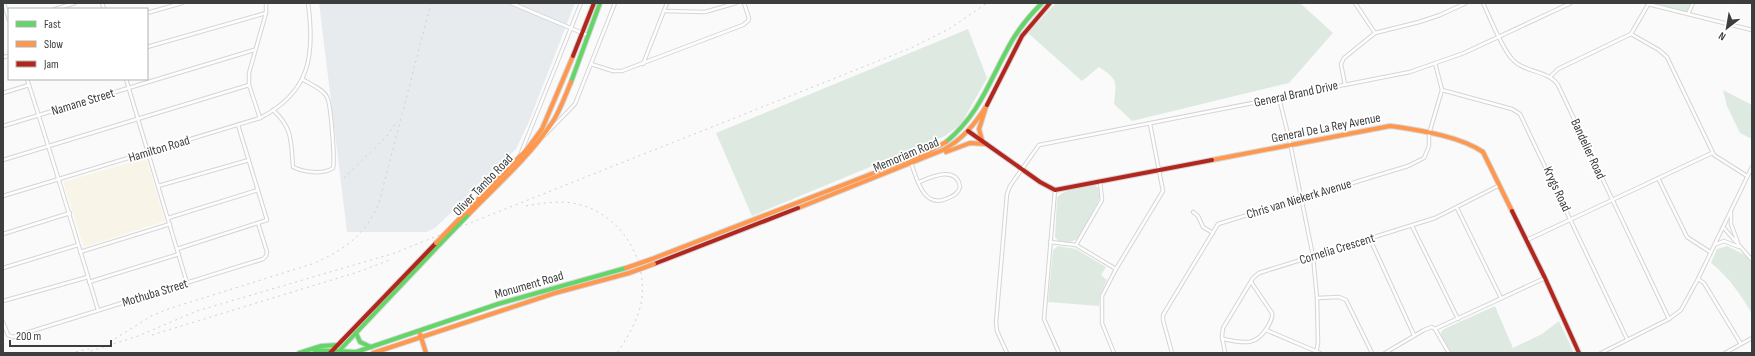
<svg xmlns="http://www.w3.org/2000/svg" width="1755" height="356" font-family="'Sofia Sans Condensed',sans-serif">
  <rect width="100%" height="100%" fill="#fafafa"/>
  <polygon fill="#e7ebee" points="319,3 575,3 528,124 516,149 435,228 426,232 347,232"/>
  <polygon fill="#f9f4e8" points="146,158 165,221 84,247 63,182"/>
  <g fill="#deeae1">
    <path d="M1056 3H1300L1333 33 1289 83 1132 121 1114 104C1116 82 1119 80 1099 67L1082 81 1028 33Z"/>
    <polygon points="1654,3 1692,3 1688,11 1685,12"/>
    <polygon points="968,29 987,78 961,124 945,136 752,216 716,133"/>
    <polygon points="1723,90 1752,105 1752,139 1740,133 1727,106"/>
    <path d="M1094 185 1099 188 1101 196 1079 237C1073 243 1066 243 1058 241L1055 237 1057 198C1064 188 1083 188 1094 185Z"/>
    <polygon points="1058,246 1076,249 1106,267 1101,275 1107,280 1100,295 1099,306 1048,302 1053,250"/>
    <path d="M1727 246 1745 255 1752 263V314C1742 296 1728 276 1711 263L1717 249Z"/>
    <polygon points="1495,306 1513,348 1542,334 1559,321 1574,353 1452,353 1441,336 1441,332 1444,329"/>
  </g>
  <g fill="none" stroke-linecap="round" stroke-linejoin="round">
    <defs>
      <g id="street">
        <polyline points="4,3 9,20"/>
        <polyline points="102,3 104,9"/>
        <polyline points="511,3 587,35"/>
        <polyline points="1355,3 1375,33"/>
        <path d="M1483 3C1490 18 1502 49 1513 60 1525 73 1548 70 1558 85L1669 319"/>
        <polyline points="1648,4 1752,30"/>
        <polyline points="55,9 75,3"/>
        <polyline points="664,11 705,12 736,3"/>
        <polyline points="147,13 182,3"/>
        <polyline points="1688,14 1693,3"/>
        <polyline points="1631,34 1659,50 1667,57 1714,155 1747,176"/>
        <polyline points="147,47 266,13"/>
        <polyline points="3,57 9,56"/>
        <polyline points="591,64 613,71 622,71 743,25 748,21 749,18 744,3"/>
        <polyline points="643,64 667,3"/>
        <polyline points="1551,76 1558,69 1631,34 1649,3"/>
        <path d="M27 79C52 156 75 233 98 310"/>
        <polyline points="126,79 187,283"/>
        <polyline points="1345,85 1341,64 1344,58 1375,33 1419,22 1440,15 1466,3"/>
        <polyline points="1442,90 1512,109 1520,114 1627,339"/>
        <polyline points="3,93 29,85"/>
        <polyline points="1279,98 1289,138 1313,256 1317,298 1318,343 1316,353"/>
        <path d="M273 110C293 128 291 142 293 167 303 172 323 175 333 168 335 160 331 104 327 97 323 89 310 84 302 79"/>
        <polyline points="260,118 249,85 249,73 266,13 266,3"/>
        <polyline points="3,126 254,50"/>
        <polyline points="545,135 575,104 615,3"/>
        <polyline points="521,153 581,3"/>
        <polyline points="3,160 249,85"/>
        <path d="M911 163C917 179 923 208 946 199 953 196 958 194 960 187 957 165 931 177 919 182"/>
        <polyline points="1658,178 1687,237 1710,252"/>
        <polyline points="158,186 249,160"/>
        <polyline points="1055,190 1044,319 1059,353"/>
        <path d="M3 196 260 118C311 92 315 54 308 3"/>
        <polyline points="1457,208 1501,298"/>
        <polyline points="1193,212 1198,216 1203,227 1213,233"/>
        <polyline points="1731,212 1731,224 1738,243"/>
        <polyline points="168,218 258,190"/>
        <polyline points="1412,226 1458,319"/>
        <polyline points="1723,227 1752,260"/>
        <polyline points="3,234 70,213"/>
        <polyline points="1370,239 1414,335"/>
        <polyline points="1527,240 1712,153"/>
        <polyline points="1050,242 1076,245 1116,269"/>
        <polyline points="1076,245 1102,200 1100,181"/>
        <polyline points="1714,245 1724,241 1739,247"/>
        <polyline points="177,249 267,220 238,125"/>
        <polyline points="80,252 170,224"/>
        <polyline points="3,268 78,245"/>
        <polyline points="1698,279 1704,283 1741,344"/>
        <polyline points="89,282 179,254"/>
        <polyline points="1317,298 1339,297 1346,300 1372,353"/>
        <polyline points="3,301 88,277"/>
        <polyline points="3,322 8,335 13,337 263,259 266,256 267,252 258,223"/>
        <polyline points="1435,329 1545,278"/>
        <polyline points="1266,330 1320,353"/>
        <path d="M1222 339C1243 342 1254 348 1267 328 1270 323 1273 318 1272 313L1251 282"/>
        <polyline points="1007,353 997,331 996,323 1007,194 1010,186 1039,145 1410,72 1464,53 1571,3"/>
        <polyline points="1114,353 1102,323 1102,296 1116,269 1163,191 1150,124"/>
        <polyline points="1172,353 1163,320 1163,315 1218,224 1408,166 1424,158 1429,146 1429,134 1442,90 1435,63"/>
        <polyline points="1225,353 1222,336 1223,328 1253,278 1259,273 1435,218 1498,186"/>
        <polyline points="1385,353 1424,330 1432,327 1435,329 1449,353"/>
        <polyline points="1601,353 1669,319 1681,310 1698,279 1752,167"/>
        <polyline points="1725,353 1752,338"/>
      </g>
      <g id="fast">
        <polyline points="571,82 600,3"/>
        <path d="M946 142C982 112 990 78 1013 39 1021 26 1031 14 1042 3"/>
        <polyline points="356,333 360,342 371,347"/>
        <polyline points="314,350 356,352 498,304 626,268"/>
        <polyline points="299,353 321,346 338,345"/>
        <polyline points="337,353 440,244"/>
      </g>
      <g id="slow">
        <polyline points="982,140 979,129 986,107"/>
        <polyline points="946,152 970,143 986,144"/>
        <path d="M1212 160 1390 126 1398 127C1424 131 1461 137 1483 152L1512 211"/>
        <path d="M798 208 943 150C963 139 975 124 987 105"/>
        <polyline points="465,213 528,148 542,129 573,56"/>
        <path d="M467 216C496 186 528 158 552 123 560 111 565 96 571 82"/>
        <polyline points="652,259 928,152 946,142"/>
        <polyline points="420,334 426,353"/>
        <polyline points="373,353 555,293 629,273"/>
      </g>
      <g id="jam">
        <polyline points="573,56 594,3"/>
        <polyline points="987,105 1022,36 1050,3"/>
        <polyline points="968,131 1040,182 1055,190 1212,160"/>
        <polyline points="1512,211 1545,278 1579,353"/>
        <polyline points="654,264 798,208"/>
        <polyline points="330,353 436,243"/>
      </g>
    </defs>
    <use href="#street" stroke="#d5d5d5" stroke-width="4.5"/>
    <use href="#fast" stroke="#d5d5d5" stroke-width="6"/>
    <use href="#slow" stroke="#d5d5d5" stroke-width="6"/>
    <use href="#jam" stroke="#d5d5d5" stroke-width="6"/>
    <use href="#street" stroke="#fefefe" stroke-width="2.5"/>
    <use href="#fast" stroke="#63d668" stroke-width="4"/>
    <use href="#slow" stroke="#ff974d" stroke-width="4"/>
    <use href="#jam" stroke="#b3261e" stroke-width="4"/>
    <g stroke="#d0d0d0" stroke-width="1" stroke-dasharray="2 4" stroke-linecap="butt">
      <polyline points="344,178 387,136 397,121"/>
      <path d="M526 206C543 203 560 200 577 204 622 214 649 261 641 304 637 322 627 338 617 353"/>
      <polyline points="152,335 361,271 392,259"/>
      <path d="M110 342 151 316 168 309 312 264C343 251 369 233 380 199L431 3"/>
      <polyline points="70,353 89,349"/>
      <polyline points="85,353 138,336 197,311 395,253 412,246 911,48 949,29 987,3"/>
    </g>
    <defs>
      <polyline id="fast-bridge" points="440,244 467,216"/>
      <g id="slow-bridge">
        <polyline points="436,243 465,213"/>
        <polyline points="626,268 652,259"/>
        <polyline points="629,273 654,264"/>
      </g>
    </defs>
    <use href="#fast-bridge" stroke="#d5d5d5" stroke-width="6" stroke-linecap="butt"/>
    <use href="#slow-bridge" stroke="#d5d5d5" stroke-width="6" stroke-linecap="butt"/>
    <use href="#fast-bridge" stroke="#63d668" stroke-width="4"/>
    <use href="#slow-bridge" stroke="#ff974d" stroke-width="4"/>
  </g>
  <g text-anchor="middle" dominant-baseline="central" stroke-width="3.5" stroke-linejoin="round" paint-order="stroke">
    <g font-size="13" fill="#3c3d3d" stroke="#fff">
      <text transform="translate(1296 94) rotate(-12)">General Brand Drive</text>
      <text transform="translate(83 102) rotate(-17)">Namane Street</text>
      <text transform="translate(1326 128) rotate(-11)">General De La Rey Avenue</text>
      <text transform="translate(159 149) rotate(-17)">Hamilton Road</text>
      <text transform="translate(1588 149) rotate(65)">Bandelier Road</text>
      <text transform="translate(906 155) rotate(-23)">Memoriam Road</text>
      <text transform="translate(483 185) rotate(-46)">Oliver Tambo Road</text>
      <text transform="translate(1557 189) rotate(65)">Krygs Road</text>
      <text transform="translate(1299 199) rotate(-17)">Chris van Niekerk Avenue</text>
      <text transform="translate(1337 249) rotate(-17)">Cornelia Crescent</text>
      <text transform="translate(529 285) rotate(-16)">Monument Road</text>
      <text transform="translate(155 293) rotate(-17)">Mothuba Street</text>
    </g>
  </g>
  <rect width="1755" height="356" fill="none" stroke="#3c3d3d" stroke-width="8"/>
  <rect x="8" y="8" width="140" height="72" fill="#ffffff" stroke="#b1b1b1"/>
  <rect x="16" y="21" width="20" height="6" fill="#63d668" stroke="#b1b1b1"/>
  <text x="44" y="28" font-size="12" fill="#3c3d3d">Fast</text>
  <rect x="16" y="41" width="20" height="6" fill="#ff974d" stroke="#b1b1b1"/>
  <text x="44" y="48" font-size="12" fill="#3c3d3d">Slow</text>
  <rect x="16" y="61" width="20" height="6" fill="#b3261e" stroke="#b1b1b1"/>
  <text x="44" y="68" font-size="12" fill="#3c3d3d">Jam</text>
  <g transform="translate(1727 28) rotate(211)" stroke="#ffffff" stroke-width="3" paint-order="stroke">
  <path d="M0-3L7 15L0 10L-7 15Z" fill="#3c3d3d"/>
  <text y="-6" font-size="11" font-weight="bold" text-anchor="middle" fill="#3c3d3d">N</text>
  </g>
  <path d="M10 340v6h101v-6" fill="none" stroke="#3c3d3d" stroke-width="2"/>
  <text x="16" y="340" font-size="12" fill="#3c3d3d" stroke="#ffffff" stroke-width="3" paint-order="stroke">200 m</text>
</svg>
